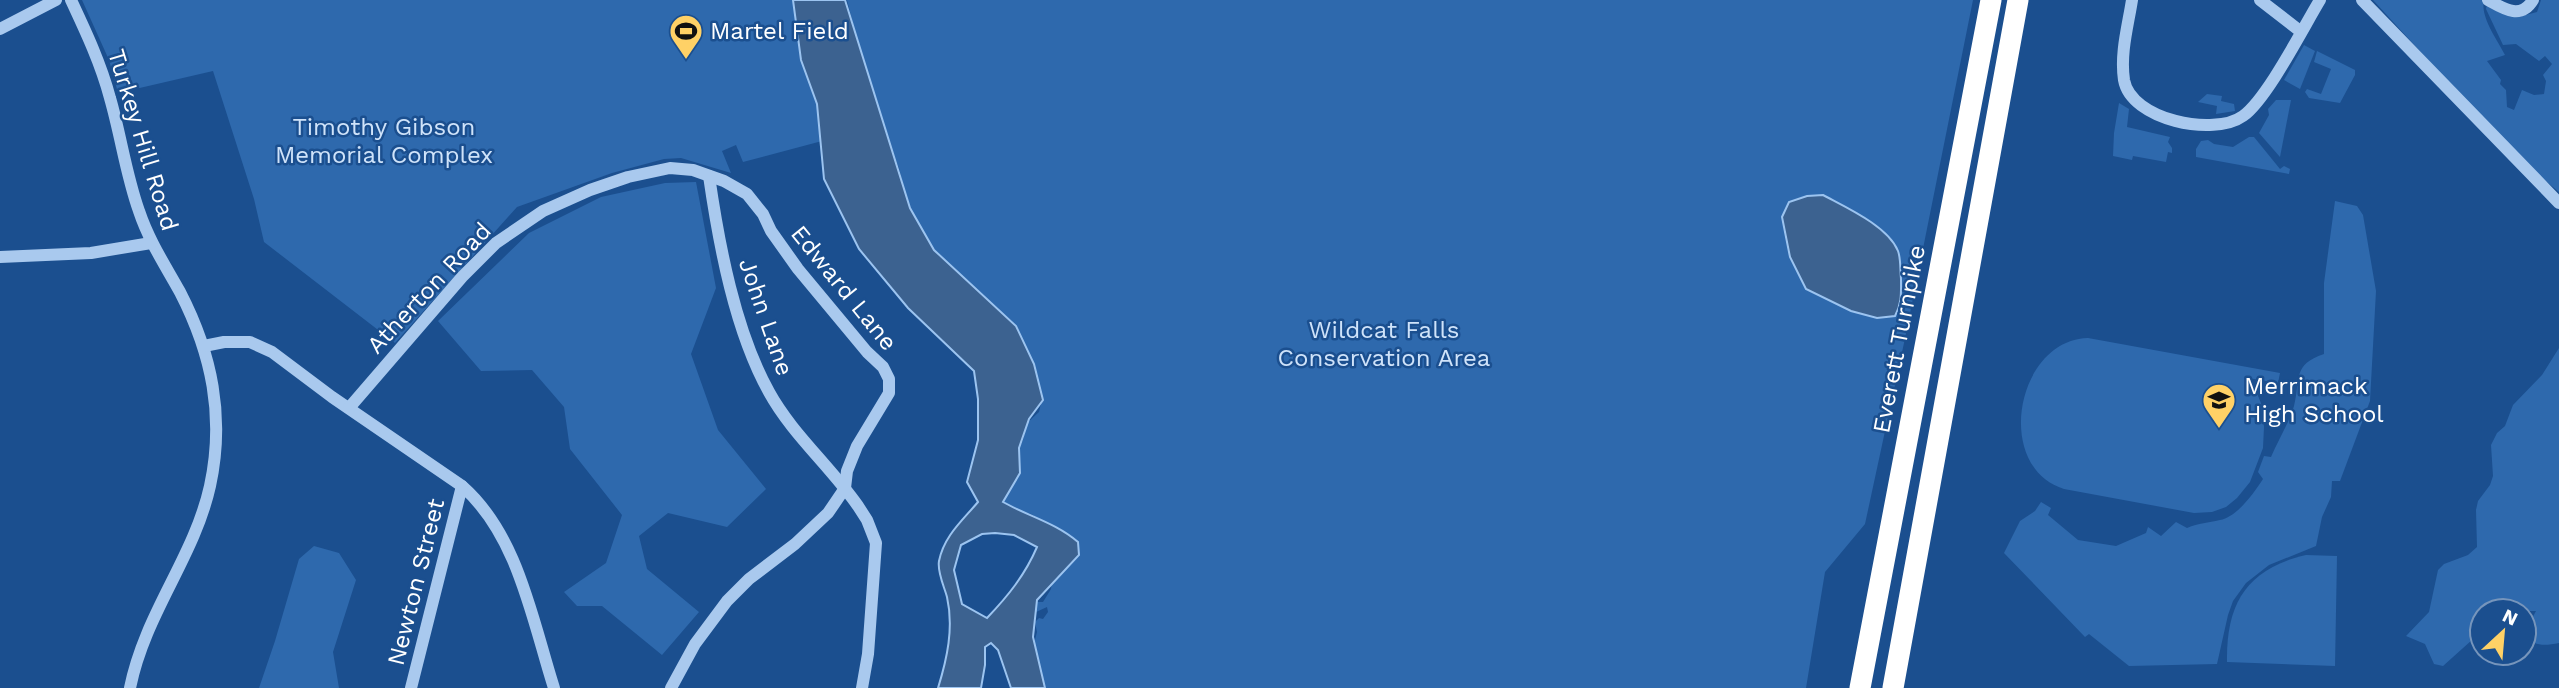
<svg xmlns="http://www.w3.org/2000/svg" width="2559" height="688" font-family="'Work Sans',sans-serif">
  <rect width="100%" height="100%" fill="#1b4f8f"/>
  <g fill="#2e69ad">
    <polygon points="82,0 795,0 819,113 822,141 743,162 736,145 722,151 731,173 681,158 664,159 612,173 517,207 395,343 264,242 254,199 213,71 118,93 109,60"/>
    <path d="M847 0H1973L1904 343 1865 524 1825 572 1806 688H1039L1033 648 1037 632 1035 622 1039 618 1043 619 1048 612 1047 607 1034 613 1035 602H1043L1051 589 1058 529 1053 525 1046 527C1039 519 1031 510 1019 513L1003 504 1004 500 1002 499 1010 466 1023 440 1027 423 1039 412 1042 399 940 266 909 213 899 168 873 104Z"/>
    <path d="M2373 0H2484C2480 17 2497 39 2505 55L2487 61 2501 80 2500 84 2506 90 2507 107 2514 110 2522 90 2534 95 2544 94 2546 81 2543 75 2552 64 2545 56 2539 61 2516 44 2503 45 2486 9 2487 4 2518 17 2537 12 2541 0H2559V192L2518 158Z"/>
    <polygon points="2304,45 2315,51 2300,89 2284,80"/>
    <polygon points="2317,51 2355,70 2355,75 2340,103 2309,98 2305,92 2307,89 2321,94 2331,69 2314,62"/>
    <polygon points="2207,94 2222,96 2221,101 2234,104 2235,111 2216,114 2217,106 2198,102"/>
    <polygon points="2276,100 2291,100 2280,157 2259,133 2269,115 2268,109"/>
    <polygon points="2119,103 2129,109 2127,127 2170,137 2168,142 2172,148 2172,153 2168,152 2166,162 2133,156 2132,160 2113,156 2114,133"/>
    <polygon points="2249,137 2254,137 2280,169 2284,166 2290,169 2289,174 2196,157 2196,149 2201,141 2208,140 2214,144 2233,147"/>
    <polygon points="696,182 716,288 691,354 718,430 766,489 727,527 668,513 639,536 647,569 699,612 662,655 602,606 577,606 564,592 606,563 622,515 570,449 564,407 532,370 481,371 438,321 529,233 601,197 665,183"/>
    <path d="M2335 201 2357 206 2363 215 2376 291 2370 401 2340 481H2332L2331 497 2322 517 2316 546 2269 565 2246 583 2233 601 2228 615 2217 664 2129 666 2089 634 2085 637 2004 553 2020 521 2035 511 2041 502 2051 508 2048 515 2078 540 2116 546 2146 533 2148 527 2161 536 2176 522 2187 528C2199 523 2208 523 2220 520 2237 517 2254 493 2263 479L2258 472 2264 456 2271 457C2278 440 2289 423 2294 406 2301 378 2292 365 2324 354V283Z"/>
    <path d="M2088 338 2280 373 2278 383 2248 378 2257 393 2262 406 2264 427 2263 448 2250 482 2237 498 2226 507 2212 512 2194 513 2064 489C1993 467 2016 340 2088 338Z"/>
    <path d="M2559 348V643C2543 646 2531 647 2525 631L2536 611H2482V631L2443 666 2434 664 2425 644 2406 636 2429 612 2438 570 2444 564 2468 555 2477 547 2476 510 2478 501 2490 485 2493 476 2491 445 2497 433 2505 426 2513 405 2542 375Z"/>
    <polygon points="314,546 339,553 356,580 333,652 339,688 259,688 275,641 299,559"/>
    <path d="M2306 555 2337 556 2335 666 2227 662C2226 603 2247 569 2306 555Z"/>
  </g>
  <g fill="#3c6290" stroke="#9cc4f0" stroke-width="2" fill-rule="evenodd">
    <path d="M793 0H845L910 208 934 250 1016 326 1034 364 1043 400 1029 419 1019 448 1020 473 1003 502C1028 516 1056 523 1078 542L1079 555 1037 600 1033 637 1045 688H1011L998 650 991 643 985 647V665L981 688H938C947 659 954 628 947 597 944 586 937 572 939 561 944 536 962 521 978 502L967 482 978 440V399L974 371 908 308 859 249 824 179 817 104 801 60ZM995 533 1014 535 1037 547C1025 575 1008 596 987 618L962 604 954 570 961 545 982 534Z"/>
    <path d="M1823 195C1845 207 1888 226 1898 251 1901 259 1900 270 1901 279 1901 293 1902 303 1895 316L1877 318 1851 311 1806 289 1790 257 1782 217 1789 202 1807 196Z"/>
  </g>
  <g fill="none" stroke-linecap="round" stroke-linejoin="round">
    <g stroke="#a9c9ee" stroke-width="12">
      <path d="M71 0C86 32 101 64 110 98 121 136 126 175 139 211 149 241 165 265 180 292 212 354 225 417 210 486 194 558 145 613 130 688"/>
      <path d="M2132 0C2128 26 2120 53 2124 80 2131 120 2214 137 2243 116 2267 99 2303 28 2320 0"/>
      <polyline points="2260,0 2300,31"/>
      <polyline points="2362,0 2559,203"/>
      <path d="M2488 0C2504 9 2521 20 2533 0"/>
      <polyline points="0,29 56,0"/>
      <path d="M709 176C719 245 735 331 769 392 792 434 831 467 858 506L867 520 876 543 868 654 862 688"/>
      <polyline points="0,257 91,253 151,243"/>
      <path d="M204 346 224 342H250L272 352 332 397 462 486C518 535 532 619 554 688"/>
      <polyline points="349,408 462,277 496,243 543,211 590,190 628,177 670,168 693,170 724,181 747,194 763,214 771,231 798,269 867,352 883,367 889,379 889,393 857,446 847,471 845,488 828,513 795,544 749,579 727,601 695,644 671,688"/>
      <polyline points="411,688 462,486"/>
    </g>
    <g stroke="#fff" stroke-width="21">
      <polyline points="1860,688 1991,0"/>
      <polyline points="1893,688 2018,0"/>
    </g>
  </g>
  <defs>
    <symbol id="stadium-pin" viewBox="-11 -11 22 30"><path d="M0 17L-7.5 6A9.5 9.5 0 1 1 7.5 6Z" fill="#ffd166" stroke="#1b4f8f"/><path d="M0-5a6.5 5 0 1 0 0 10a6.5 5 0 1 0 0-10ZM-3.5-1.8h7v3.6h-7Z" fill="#111"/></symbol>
    <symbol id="school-pin" viewBox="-11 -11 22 30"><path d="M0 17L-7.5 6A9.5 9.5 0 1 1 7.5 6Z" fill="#ffd166" stroke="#1b4f8f"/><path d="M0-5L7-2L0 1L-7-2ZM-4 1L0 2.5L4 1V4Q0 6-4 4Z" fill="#111"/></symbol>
  </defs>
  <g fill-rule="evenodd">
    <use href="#stadium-pin" x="667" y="12" width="38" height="52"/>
    <use href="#school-pin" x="2200" y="381" width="38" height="52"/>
  </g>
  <g text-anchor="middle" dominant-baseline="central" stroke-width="5" stroke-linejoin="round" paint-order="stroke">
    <g font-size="24" fill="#fff" stroke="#1b4f8f" text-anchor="start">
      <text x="710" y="31">Martel Field</text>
      <text x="2244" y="386">Merrimack<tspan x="2244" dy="28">High School</tspan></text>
    </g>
    <g font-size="24" fill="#cfe3fa" stroke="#1b4f8f">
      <text x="384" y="127">Timothy Gibson<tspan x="384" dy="28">Memorial Complex</tspan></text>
      <text x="1384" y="330">Wildcat Falls<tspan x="1384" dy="28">Conservation Area</tspan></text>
    </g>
    <g font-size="24" fill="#fff" stroke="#1b4f8f">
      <text transform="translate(143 140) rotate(73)">Turkey Hill Road</text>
      <text transform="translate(429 288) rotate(-47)">Atherton Road</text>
      <text transform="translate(844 288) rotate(51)">Edward Lane</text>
      <text transform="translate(766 317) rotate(71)">John Lane</text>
      <text transform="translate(1899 339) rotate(-79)">Everett Turnpike</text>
      <text transform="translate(416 582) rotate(-76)">Newton Street</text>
    </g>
  </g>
  <g transform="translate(2503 632) rotate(26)"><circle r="33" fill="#1b4f8f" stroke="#7695bc" stroke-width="2"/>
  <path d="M0-5L12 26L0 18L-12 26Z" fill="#ffd166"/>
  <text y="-10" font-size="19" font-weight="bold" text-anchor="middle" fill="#ffffff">N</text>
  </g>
</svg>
